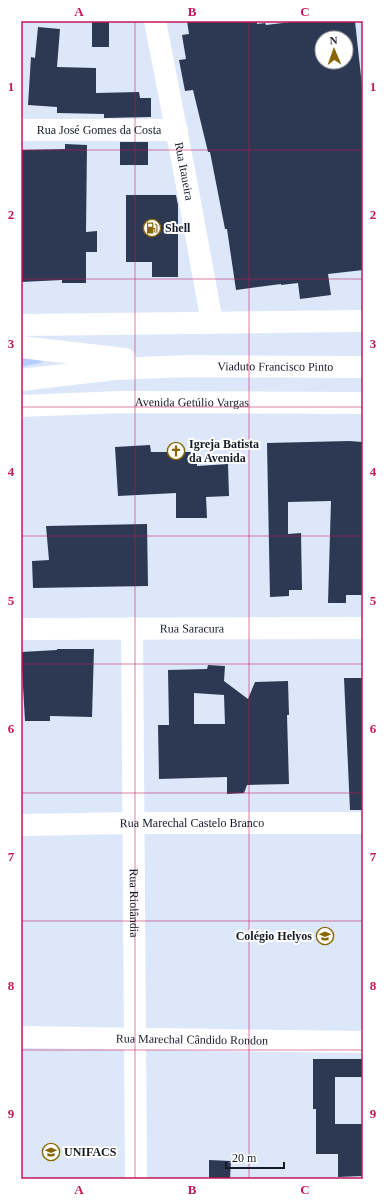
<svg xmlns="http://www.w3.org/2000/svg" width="384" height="1200" font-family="'Times New Roman',serif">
  <rect width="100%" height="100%" fill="#dde7fa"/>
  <polygon fill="#b5cdfc" points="21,355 44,362 21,367"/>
  <g fill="#2d3952" fill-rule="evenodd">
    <rect x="92" y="21" width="17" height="26"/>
    <path d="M187 21H257V24L265 23 266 25 299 21H355L363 95V270L328 274 331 295 300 299 298 283 281 285V284L236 290 227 229H225L210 152H208L193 90 185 91 179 60 186 59 182 35 189 34ZM322 38H346V62H322Z"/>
    <polygon points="38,27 60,29 57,67 96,68 96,93 139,92 140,98 151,98 151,117 104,118 104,114 57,113 57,107 28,105 31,57 35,58"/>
    <rect x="120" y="142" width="28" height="23"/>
    <polygon points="65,144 87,145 86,232 97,231 97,252 86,252 86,283 62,283 62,280 21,282 21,150 65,149"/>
    <polygon points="126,195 176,195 178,205 178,277 152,277 152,262 126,262"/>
    <polygon points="349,441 363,442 363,595 346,595 346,603 328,603 331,501 288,502 288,534 301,533 302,590 289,590 289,596 270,597 267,443"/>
    <polygon points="150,445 151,452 197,452 197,466 228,464 229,496 206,497 207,518 176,518 176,493 118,496 115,447"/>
    <polygon points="147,524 148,586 33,588 32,561 49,560 46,526"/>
    <polygon points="57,649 94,649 92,717 50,716 50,721 25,721 21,652 57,650"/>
    <path d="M208 665 225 666 224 681 248 699 255 682 288 681 289 715H287L289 784 247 785 244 793 227 794V777L159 779 158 725H169L168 670 207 669ZM194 693 224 695 225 724H194Z"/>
    <polygon points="344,678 363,678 363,810 350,810"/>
    <polygon points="313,1059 363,1059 363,1077 335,1077 335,1124 363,1124 363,1176 338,1177 338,1154 316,1154 316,1109 313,1109"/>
    <polygon points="209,1160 231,1161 230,1179 209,1179"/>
  </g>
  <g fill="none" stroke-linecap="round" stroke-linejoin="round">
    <g stroke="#fff" stroke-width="22">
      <path id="s1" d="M155 21 185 175 212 322"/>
      <path id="s2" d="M21 130H177"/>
      <path id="s3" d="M132 628 136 1179"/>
      <path id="s4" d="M21 629 363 628"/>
      <path id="s5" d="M21 825 134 823H363"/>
      <path id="s6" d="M21 1037 363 1042"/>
    </g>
    <g stroke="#fff" stroke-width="22">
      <polyline points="21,325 363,321"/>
      <polyline points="21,347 125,359"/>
      <path id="s7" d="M21 380 115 369 188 366 363 367"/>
      <path id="s8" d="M21 406 122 402 363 403"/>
    </g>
  </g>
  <path fill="none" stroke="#c2185b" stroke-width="1" stroke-opacity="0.55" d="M135 21V1179M249 21V1179M21 150H363M21 279H363M21 407H363M21 536H363M21 664H363M21 793H363M21 921H363M21 1050H363"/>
  <defs>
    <symbol id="fuel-ring" viewBox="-11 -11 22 22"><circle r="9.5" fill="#fff" stroke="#8a6503" stroke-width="1.5"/><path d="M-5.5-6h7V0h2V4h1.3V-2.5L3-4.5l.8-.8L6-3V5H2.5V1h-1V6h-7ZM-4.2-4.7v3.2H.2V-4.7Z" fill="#8a6503"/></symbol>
    <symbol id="church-ring" viewBox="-11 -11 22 22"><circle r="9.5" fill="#fff" stroke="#8a6503" stroke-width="1.5"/><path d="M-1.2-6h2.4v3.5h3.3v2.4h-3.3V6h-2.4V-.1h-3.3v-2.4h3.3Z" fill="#8a6503"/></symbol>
    <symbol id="school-ring" viewBox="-11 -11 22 22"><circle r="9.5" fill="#fff" stroke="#8a6503" stroke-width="1.5"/><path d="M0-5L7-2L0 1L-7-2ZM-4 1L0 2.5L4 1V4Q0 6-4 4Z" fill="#8a6503"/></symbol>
    <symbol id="university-ring" viewBox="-11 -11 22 22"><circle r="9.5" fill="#fff" stroke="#8a6503" stroke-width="1.5"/><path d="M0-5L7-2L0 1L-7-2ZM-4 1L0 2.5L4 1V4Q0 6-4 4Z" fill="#8a6503"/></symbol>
  </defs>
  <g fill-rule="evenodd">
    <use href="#fuel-ring" x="142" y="218" width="20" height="20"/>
    <use href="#church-ring" x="166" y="441" width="20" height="20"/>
    <use href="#school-ring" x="315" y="926" width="20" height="20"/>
    <use href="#university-ring" x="41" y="1142" width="20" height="20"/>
  </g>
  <g text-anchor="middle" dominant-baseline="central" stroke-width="4" stroke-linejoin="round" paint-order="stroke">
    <g font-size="12" fill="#151a25" stroke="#fff">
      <text stroke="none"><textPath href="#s2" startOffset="78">Rua José Gomes da Costa</textPath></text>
      <text stroke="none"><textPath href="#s1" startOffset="153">Rua Itaueira</textPath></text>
      <text stroke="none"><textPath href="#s7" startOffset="255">Viaduto Francisco Pinto</textPath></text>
      <text stroke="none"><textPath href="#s8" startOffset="171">Avenida Getúlio Vargas</textPath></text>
      <text stroke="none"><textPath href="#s4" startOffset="171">Rua Saracura</textPath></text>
      <text stroke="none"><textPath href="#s5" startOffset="171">Rua Marechal Castelo Branco</textPath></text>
      <text stroke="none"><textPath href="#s3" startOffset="275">Rua Riolândia</textPath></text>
      <text stroke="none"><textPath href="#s6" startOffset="171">Rua Marechal Cândido Rondon</textPath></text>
    </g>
    <g font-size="12" font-weight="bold" fill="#151a25" stroke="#fff" text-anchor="start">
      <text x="165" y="228">Shell</text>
      <text x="189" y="444">Igreja Batista<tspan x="189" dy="14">da Avenida</tspan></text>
      <text x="312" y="936" text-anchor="end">Colégio Helyos</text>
      <text x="64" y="1152">UNIFACS</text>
    </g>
  </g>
  <rect width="384" height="1200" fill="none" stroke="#ffffff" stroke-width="44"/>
  <g transform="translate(334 50) rotate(358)"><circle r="19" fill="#ffffff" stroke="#a1a3a8"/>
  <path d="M0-3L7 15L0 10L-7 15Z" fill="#8a6503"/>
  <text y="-6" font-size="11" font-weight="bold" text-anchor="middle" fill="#151a25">N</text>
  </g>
  <path d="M226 1162v6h58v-6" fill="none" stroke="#151a25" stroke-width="2"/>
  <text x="232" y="1162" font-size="12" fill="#151a25" stroke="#ffffff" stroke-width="3" paint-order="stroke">20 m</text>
  <rect x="22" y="22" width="340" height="1156" fill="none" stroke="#c2185b" stroke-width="1.5"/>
  <g font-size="13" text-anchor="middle" font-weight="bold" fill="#c2185b">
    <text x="79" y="16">A</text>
    <text x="192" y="16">B</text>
    <text x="305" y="16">C</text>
    <text x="11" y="91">1</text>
    <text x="373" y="91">1</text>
    <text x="11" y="219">2</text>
    <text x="373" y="219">2</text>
    <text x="11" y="348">3</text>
    <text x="373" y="348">3</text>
    <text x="11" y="476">4</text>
    <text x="373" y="476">4</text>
    <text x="11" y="605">5</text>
    <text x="373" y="605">5</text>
    <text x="11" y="733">6</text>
    <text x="373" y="733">6</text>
    <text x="11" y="861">7</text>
    <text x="373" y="861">7</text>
    <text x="11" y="990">8</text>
    <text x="373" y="990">8</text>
    <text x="11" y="1118">9</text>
    <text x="373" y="1118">9</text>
    <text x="79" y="1194">A</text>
    <text x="192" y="1194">B</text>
    <text x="305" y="1194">C</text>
  </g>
</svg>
